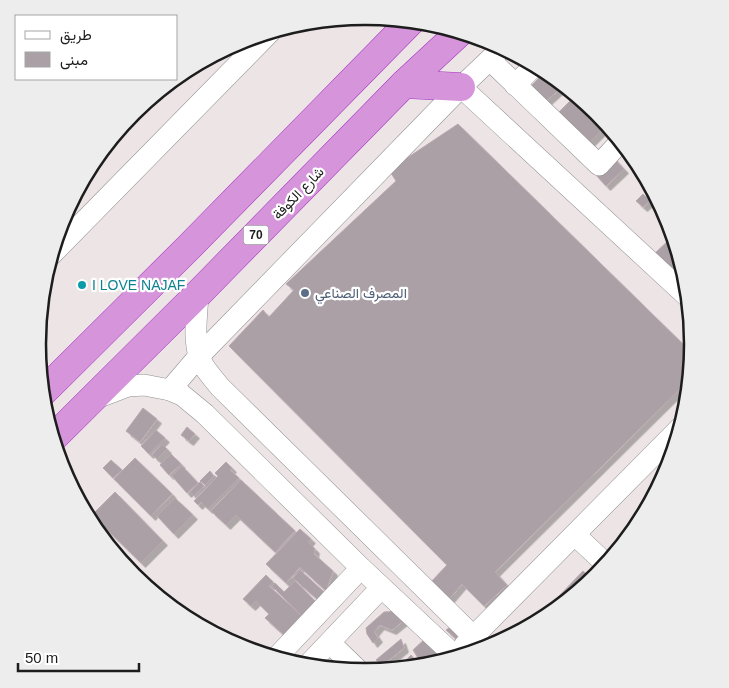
<svg xmlns="http://www.w3.org/2000/svg" width="729" height="688" font-family="Arial,Vazirmatn,sans-serif">
  <defs>
    <filter id="shadow"><feDropShadow dx="4.5" dy="4.5" stdDeviation="0" flood-color="#0004"/></filter>
  </defs>
  <rect width="100%" height="100%" fill="#ede4e5"/>
  <g fill="#aaa0a5" stroke="#bca8b1" filter="url(#shadow)">
    <polygon points="546,71 563,86 544,103 529,88"/>
    <polygon points="571,100 602,130 585,147 554,117"/>
    <polygon points="458,124 691,352 689,380 495,572 507,585 484,606 462,584 450,598 429,584 447,565 229,346 263,310 269,317 294,290 286,284 396,181 389,170"/>
    <polygon points="613,157 624,169 606,186 595,174"/>
    <polygon points="651,191 654,194 649,199 646,196"/>
    <polygon points="643,194 650,201 643,207 636,201"/>
    <polygon points="673,236 686,280 687,291 652,256"/>
    <polygon points="143,408 157,419 140,442 126,431"/>
    <polygon points="187,427 195,434 189,441 181,435"/>
    <polygon points="156,430 165,438 149,454 141,446"/>
    <polygon points="162,444 167,449 157,459 152,455"/>
    <polygon points="171,454 181,464 169,475 160,465"/>
    <polygon points="135,458 172,494 151,516 114,479"/>
    <polygon points="111,460 122,470 113,478 103,468"/>
    <polygon points="226,462 232,468 230,470 239,478 208,509 201,502 198,505 194,501 218,476 215,473"/>
    <polygon points="182,466 198,483 187,493 172,476"/>
    <polygon points="210,471 214,476 205,485 200,481"/>
    <polygon points="241,480 295,531 275,552 236,515 226,525 211,511"/>
    <polygon points="200,482 204,486 194,496 190,492"/>
    <polygon points="115,492 163,541 141,563 92,515"/>
    <polygon points="175,498 193,515 174,534 157,516"/>
    <polygon points="300,529 311,539 308,542 315,549 314,554 333,571 326,591 300,567 286,583 266,564"/>
    <polygon points="300,570 324,592 317,599 293,578"/>
    <polygon points="583,571 592,579 563,603 558,597"/>
    <polygon points="266,575 273,582 269,586 303,617 285,636 265,618 269,614 256,601 251,606 243,599"/>
    <polygon points="295,581 317,603 303,617 272,586 275,583 284,592"/>
    <polygon points="555,600 560,605 546,617 533,624"/>
    <polygon points="402,611 408,617 392,630 380,625 374,632 378,638 373,643 367,634 366,628 384,612"/>
    <polygon points="453,625 461,632 456,639 446,630"/>
    <polygon points="428,636 453,658 423,666 413,650"/>
    <polygon points="401,639 404,648 383,665 376,660"/>
    <polygon points="411,655 417,662 411,667 397,669"/>
  </g>
  <g fill="none" stroke-linecap="round" stroke-linejoin="round">
    <defs>
      <g id="minor">
        <polyline points="490,60 599,165 620,142"/>
        <polyline points="515,85 535,65"/>
        <polyline points="461,87 688,297"/>
        <polyline points="50,256 271,31"/>
        <path d="M198 294C197 317 191 348 205 368 210 375 215 381 220 387L485 648"/>
        <polyline points="170,390 199,356 461,87 502,48"/>
        <polyline points="94,399 128,386 144,385 170,390 182,395 205,414 361,568 456,657"/>
        <polyline points="575,535 606,564"/>
        <polyline points="330,643 359,671"/>
        <polyline points="464,646 680,428"/>
        <polyline points="276,658 361,568"/>
        <polyline points="307,666 381,588"/>
      </g>
      <g id="highway">
        <polyline points="404,84 461,87"/>
        <polyline points="42,393 188,248 411,21"/>
        <polyline points="52,439 198,294 404,84 460,32"/>
      </g>
    </defs>
    <use href="#minor" stroke="#919191" stroke-width="22"/>
    <use href="#highway" stroke="#a339c2" stroke-width="29"/>
    <use href="#minor" stroke="#fff" stroke-width="21"/>
    <use href="#highway" stroke="#d694db" stroke-width="28"/>
  </g>
  <circle fill="#0f9aa8" stroke="#fff" stroke-width="2" cx="82" cy="285" r="5"/>
  <circle fill="#5c6f8a" stroke="#fff" stroke-width="2" cx="305" cy="293" r="5"/>
  <g text-anchor="middle" dominant-baseline="central" stroke-width="4.5" stroke-linejoin="round" paint-order="stroke">
    <rect fill="#fff" stroke="#616161" stroke-width="1" x="243.5" y="225.5" width="25" height="19" rx="4"/>
    <g font-size="12" font-weight="bold" fill="#1d1d1d">
      <text x="256" y="235">70</text>
    </g>
    <g font-size="14" fill="#1d1d1d" stroke="#fff">
      <text transform="translate(298 193) rotate(-46)">شارع الكوفة</text>
    </g>
    <g font-size="14" fill="#0d838f" stroke="#fff" text-anchor="start">
      <text x="92" y="285">I LOVE NAJAF</text>
    </g>
    <g font-size="14" fill="#4e5e75" stroke="#fff" text-anchor="start">
      <text x="315" y="293">المصرف الصناعي</text>
    </g>
  </g>
  <path d="M0 0H729V688H0ZM46 344a319 319 0 1 1 638 0a319 319 0 1 1-638 0Z" fill="#ededed" fill-rule="evenodd"/>
  <path fill="none" stroke="#1d1d1d" stroke-width="2.5" d="M46 344a319 319 0 1 1 638 0a319 319 0 1 1-638 0Z"/>
  <rect x="15" y="15" width="162" height="65" fill="#ffffff" stroke="#a5a5a5"/>
  <rect x="25" y="31" width="25" height="8" fill="#ffffff" stroke="#a5a5a5"/>
  <text x="60" y="40" font-size="15" fill="#1d1d1d">طريق</text>
  <rect x="25" y="52" width="25" height="15" fill="#aaa0a5" stroke="#a5a5a5"/>
  <text x="60" y="65" font-size="15" fill="#1d1d1d">مبنى</text>
  <path d="M18 663v8h121v-8" fill="none" stroke="#1d1d1d" stroke-width="2.5"/>
  <text x="25" y="663" font-size="15" fill="#1d1d1d" stroke="#ffffff" stroke-width="4" paint-order="stroke">50 m</text>
</svg>
